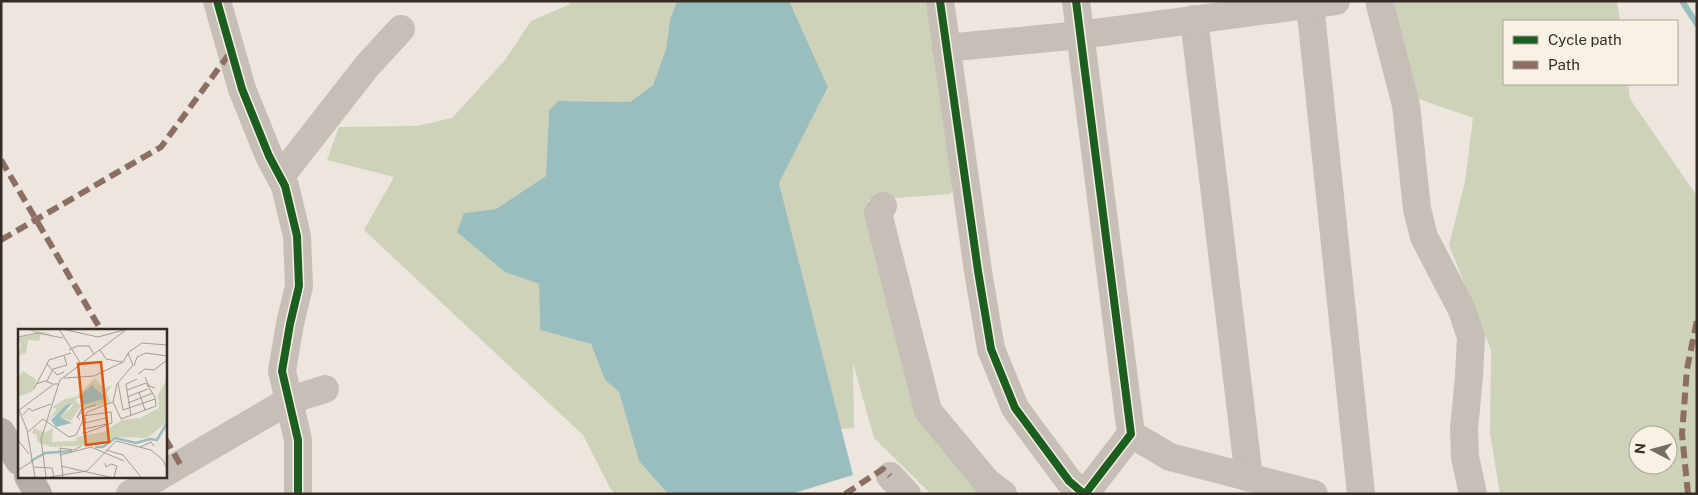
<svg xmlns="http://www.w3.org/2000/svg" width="1698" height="495" font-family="'Public Sans',sans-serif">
  <rect width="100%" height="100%" fill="#ece6df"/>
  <g fill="#cdd2b8" fill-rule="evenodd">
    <polygon points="569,1 677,1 670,20 666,49 653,85 630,102 558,101 549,110 546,176 496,209 464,213 505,272 539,284 540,330 591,344 605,380 619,392 639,461 668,494 614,494 609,486 583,435 364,230 394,177 327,160 339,127 417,126 452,118 505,60 531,21 570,4"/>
    <polygon points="789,1 929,1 954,189 950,194 868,200 883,271 921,412 987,494 931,494 874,438 853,363 854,428 841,429 779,183 828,87"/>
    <path d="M1387 1H1617L1620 21H1504V84H1628L1630 99 1697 196V494H1500L1490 433 1491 350 1449 245 1465 182 1473 118 1419 99ZM1638 435H1668V465H1638Z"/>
  </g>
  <polygon fill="#9abdbe" points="677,1 789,1 828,87 779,183 853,475 791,494 668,494 639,461 619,392 605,380 591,344 540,330 539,284 505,272 457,232 464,213 496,209 546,176 549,110 558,101 630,102 653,85 666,49 670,20"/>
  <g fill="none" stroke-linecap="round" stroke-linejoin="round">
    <polyline stroke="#9abdbe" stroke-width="6" points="1682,1 1697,24"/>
    <g stroke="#c6bfb8" stroke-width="28">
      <polyline points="217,1 242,89 269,156 285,186 297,236 299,286 290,324 282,371 298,440 298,494"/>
      <polyline points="940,1 978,271 991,349 1015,408 1069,481 1084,494"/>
      <polyline points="1076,1 1131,434 1085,494"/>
      <polyline points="1379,1 1406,105 1417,209 1424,237 1462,310 1471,337 1469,377 1464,429 1465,457 1473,494"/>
      <polyline points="1310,4 1361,494"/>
      <polyline points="1194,19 1249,478"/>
      <polyline points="946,48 1080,35 1336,1"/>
      <polyline points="281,176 367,66 401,29"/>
      <polyline points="883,206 878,213 928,411 987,482 1003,494"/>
      <polyline points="1131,434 1170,457 1314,494"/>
      <polyline points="165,473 290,400 325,389"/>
      <polyline points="890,476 907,494"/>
      <polyline points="130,494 160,476"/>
    </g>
    <g stroke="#b4ada8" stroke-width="28">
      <polyline points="1,432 19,461"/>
      <polyline points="28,476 38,494"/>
    </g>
    <g stroke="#8d6e63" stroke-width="6" stroke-dasharray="12 6" stroke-linecap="butt">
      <polyline points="1,160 101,330"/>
      <polyline points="1,240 161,147 232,50"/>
      <polyline points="165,438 180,464"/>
      <polyline points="845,494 883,469 890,476"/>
      <polyline points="1688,494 1682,434 1687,369 1697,320"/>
    </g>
    <defs>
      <g id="cycleway">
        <polyline points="217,1 242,89 269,156 285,186 297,236 299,286 290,324 282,371 298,440 298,494"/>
        <polyline points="940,1 978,271 991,349 1015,408 1069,481 1084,494"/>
        <polyline points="1076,1 1131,434 1085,494"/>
      </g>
    </defs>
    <use href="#cycleway" stroke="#faf1e5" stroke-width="11"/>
    <use href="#cycleway" stroke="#1b5e20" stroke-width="8"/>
  </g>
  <g transform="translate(18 329)">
    <rect width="149" height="149" fill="#ece6df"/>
    <path d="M10 0 30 4 37 12 29 5H23L21 12 10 11 8 24 0 27 3 16 0 9 18 5ZM5 42 18 51 17 55 15 62 0 68V49ZM77 49 86 60 94 56 89 64 92 74 63 81 67 75 87 69 76 57 57 71 63 77 53 92 42 88 55 77 54 73 30 91 39 80 34 78 47 70 58 68ZM149 50V93L129 109 98 108 75 116 33 118 19 113V106L14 104 16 99 27 104 35 99 34 113 58 112 59 108 85 103 104 91 122 89 141 79 140 66Z" fill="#cdd2b8"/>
    <path d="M74 56 88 69 65 76 61 68ZM55 73 42 88 54 94 38 98 33 91 47 77Z" fill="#9abdbe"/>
    <path fill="none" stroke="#9abdbe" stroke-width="2.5" d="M77 118H85L97 109 118 114 132 110 139 111 149 94M13 132 27 124 54 122"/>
    <path fill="none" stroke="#a39c95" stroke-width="1" d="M41 0 63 35M44 0 80 8 106 1M0 8 20 4 45 9M51 21 59 17H71L76 25M82 21 88 30 104 33M29 35 39 46 46 43M116 37 119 28 128 24 149 27M120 45 127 40 136 41 149 31M127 48 131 57 137 59M46 49 76 47 105 33 111 23 124 14 149 16M29 52 35 40 49 36 46 27M100 54 105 81 137 70M18 55 27 52 35 55M16 60 31 31 53 24M121 63 127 81M109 68 130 60M95 73 103 90 138 77 137 68 128 54 109 61M110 74 135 64M1 81 9 101 17 148M0 82 36 55H40M5 86 11 79 14 82 33 75M65 87 93 83 94 94 65 105 68 89M113 87 108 55 119 50M59 88 68 79 78 76M62 91 59 88 65 77M67 94 88 89M66 100 89 95M10 103 25 90 51 108 58 106 69 83 95 73 99 55 115 36 110 24M0 111 11 125M122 118 133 113 136 117M88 121 105 126 123 148M42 126 73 118 106 132M87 134 88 138 93 135 99 137 96 148M43 137 91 148M16 138 34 139 36 148M0 141 15 132M28 148 23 110 42 51 109 0M32 148 69 142 98 112 133 121 145 131 149 140M45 148 42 119 56 121 63 117"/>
    <path fill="#df570d" fill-opacity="0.15" stroke="#df570d" stroke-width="2.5" d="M83 33 91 113 68 116 60 35Z"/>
    <rect width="149" height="149" fill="none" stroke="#362c26" stroke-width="2.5"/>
  </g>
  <rect width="1698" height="495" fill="none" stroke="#362c26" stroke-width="5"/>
  <rect x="1503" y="20" width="175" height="65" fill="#faf1e5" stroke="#aca299"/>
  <rect x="1513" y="36" width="25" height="8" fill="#1b5e20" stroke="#aca299"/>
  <text x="1548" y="45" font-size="15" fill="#362c26">Cycle path</text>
  <rect x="1513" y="61" width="25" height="8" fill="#8d6e63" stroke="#aca299"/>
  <text x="1548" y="70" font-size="15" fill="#362c26">Path</text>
  <g transform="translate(1653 450) rotate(276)"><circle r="24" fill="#faf1e5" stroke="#aca299"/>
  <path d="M0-4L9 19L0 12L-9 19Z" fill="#766d67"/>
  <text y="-8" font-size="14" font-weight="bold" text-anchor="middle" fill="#362c26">N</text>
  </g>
</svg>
